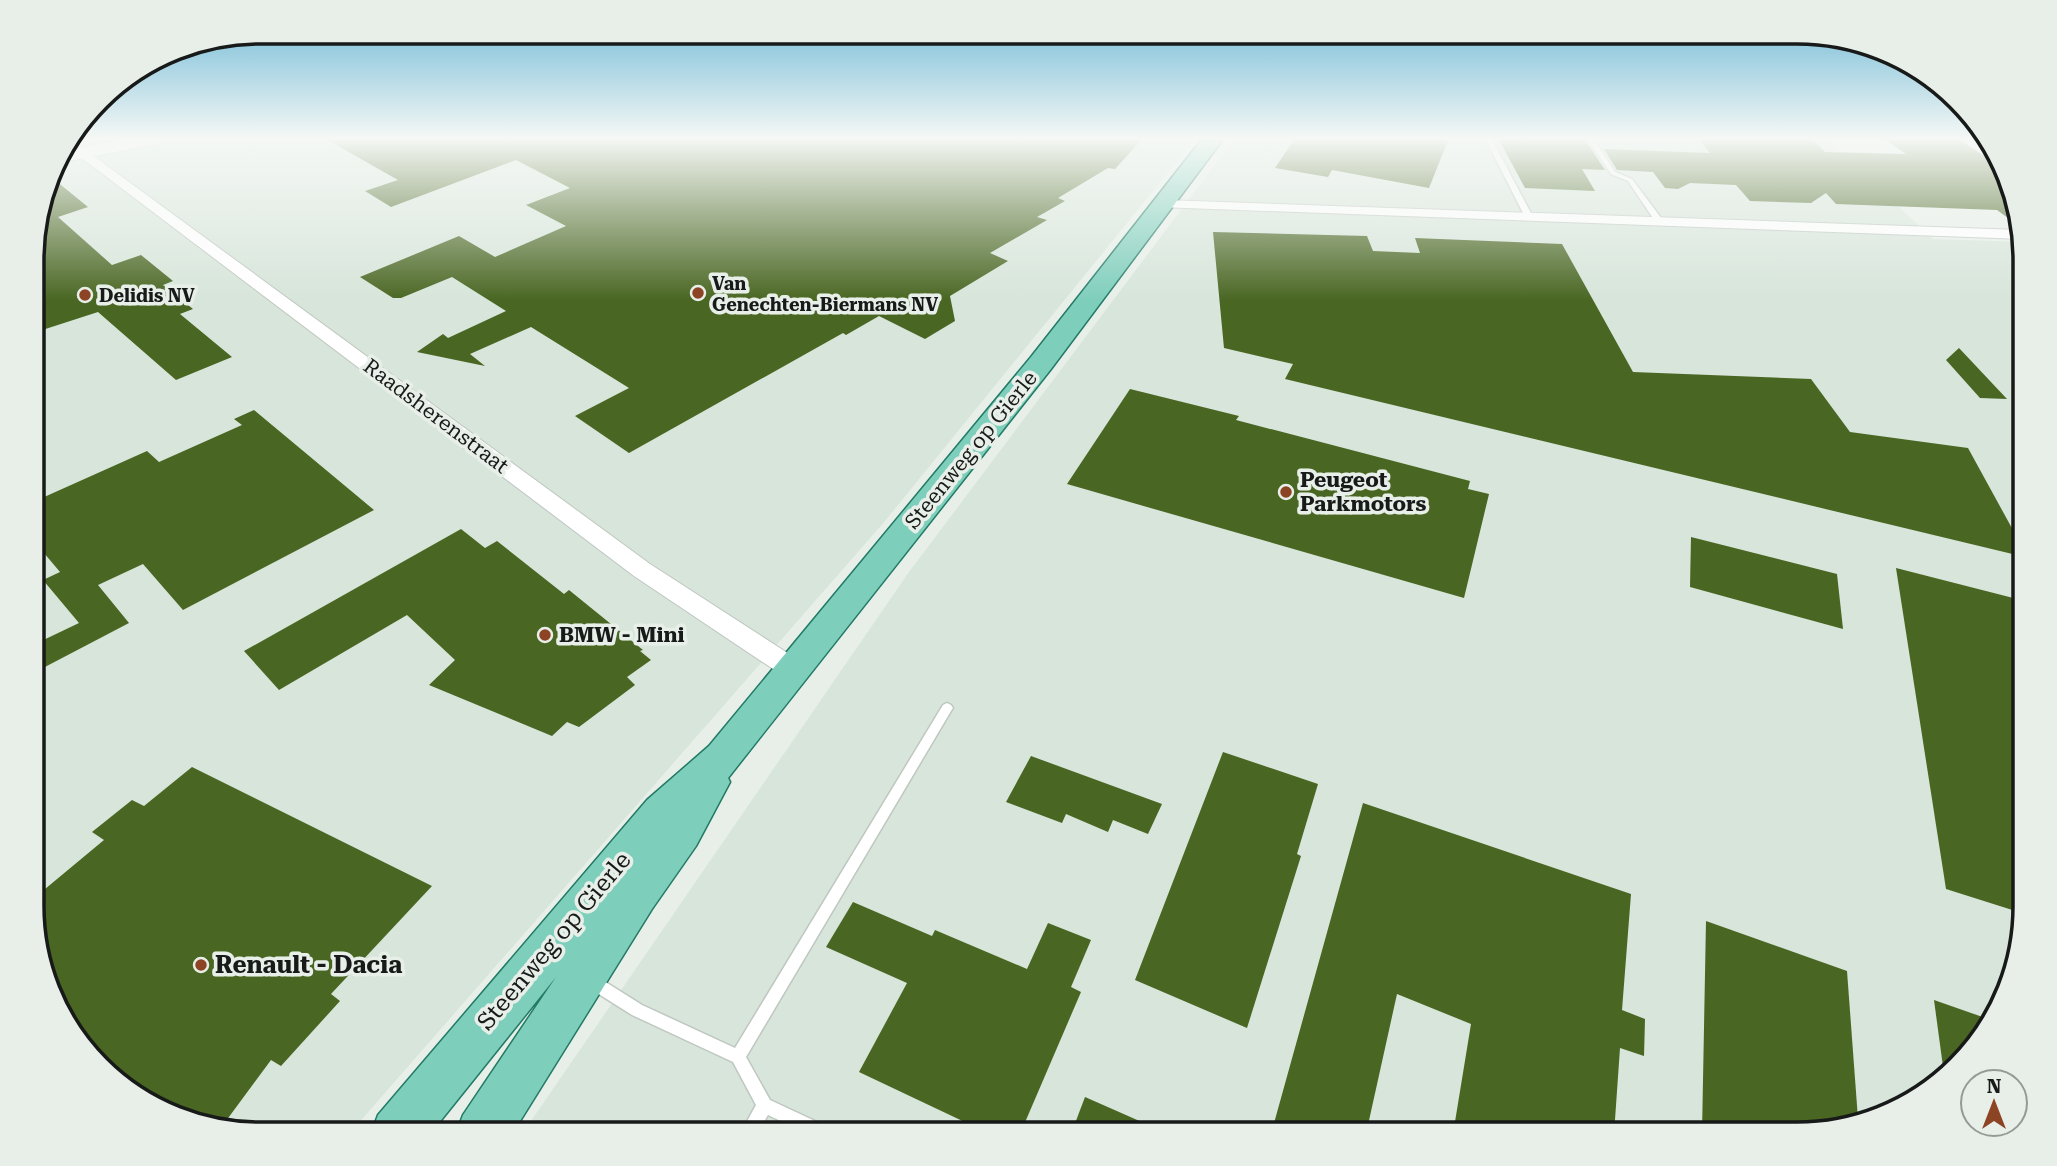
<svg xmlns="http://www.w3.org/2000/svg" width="2057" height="1166" font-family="'Roboto Serif',serif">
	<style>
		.built { fill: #d7e5da }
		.building { fill: #496622 }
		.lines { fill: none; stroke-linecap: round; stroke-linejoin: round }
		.lane-casing { stroke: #bfc7c1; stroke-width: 3 }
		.street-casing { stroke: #bfc7c1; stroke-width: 2 }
		.secondary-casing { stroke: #bfc7c1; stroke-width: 2 }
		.primary-casing { stroke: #227a65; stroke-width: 3 }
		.lane { fill: #fff; fill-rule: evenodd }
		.street { fill: #fff; fill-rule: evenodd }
		.secondary { fill: #fff; fill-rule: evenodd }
		.primary { fill: #7ecebc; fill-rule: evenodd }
		.poi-dot { fill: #8c4424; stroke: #e8efe9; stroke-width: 2.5 }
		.labels { text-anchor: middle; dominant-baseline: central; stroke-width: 7; stroke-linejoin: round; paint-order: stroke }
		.far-poi-label { font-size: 18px; font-weight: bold; fill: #171a18; stroke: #e8efe9; text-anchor: start }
		.street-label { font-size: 21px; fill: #171a18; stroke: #e8efe9 }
		.poi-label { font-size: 21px; font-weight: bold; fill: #171a18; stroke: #e8efe9; text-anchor: start }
		.near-street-label { font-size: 24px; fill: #171a18; stroke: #e8efe9 }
		.near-poi-label { font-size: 24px; font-weight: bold; fill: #171a18; stroke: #e8efe9; text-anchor: start }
		.rim { fill: none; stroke: #171a18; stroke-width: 3.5 }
	</style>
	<rect width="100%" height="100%" fill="#e8efe9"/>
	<g class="built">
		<path d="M 71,138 L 1196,138 L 885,521 L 349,1134 L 259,1134 L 146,1104 L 70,1034 L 33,936 L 33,230 L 55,158 Z"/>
		<path d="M 1235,138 L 1826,138 L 1933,239 L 2024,242 L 2025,921 L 1995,1020 L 1924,1096 L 1812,1134 L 522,1134 L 909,572 Z"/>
	</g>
	<g class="building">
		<path d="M 324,138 L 1143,138 L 1115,169 L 1108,168 L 1058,198 L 1065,201 L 1037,217 L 1047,220 L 990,253 L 1008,261 L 950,296 L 955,321 L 925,339 L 879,316 L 846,335 L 843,333 L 629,453 L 575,416 L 629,388 L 531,327 L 470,354 L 485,366 L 417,352 L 443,334 L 448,338 L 506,311 L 452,277 L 401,298 L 393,298 L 360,277 L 459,236 L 495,257 L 566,226 L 526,205 L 570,188 L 516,160 L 391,207 L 365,191 L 398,180 Z"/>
		<path d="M 1295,138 L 1449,138 L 1429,188 L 1332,170 L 1328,177 L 1275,168 Z"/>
		<path d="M 1498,138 L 1584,138 L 1605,170 L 1582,169 L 1595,191 L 1525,188 Z"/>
		<path d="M 1698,138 L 1811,138 L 1825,152 L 1906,154 L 1883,138 L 1957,138 L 1998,165 L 2019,226 L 1997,210 L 1836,204 L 1826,193 L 1811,203 L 1750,201 L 1736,185 L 1690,183 L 1678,189 L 1665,188 L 1653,172 L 1617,170 L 1604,149 L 1710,153 Z"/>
		<path d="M 50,176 L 88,207 L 58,217 L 112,265 L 141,255 L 173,281 L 163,285 L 193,309 L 180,314 L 232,357 L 176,380 L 98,312 L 33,333 L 33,230 Z"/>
		<path d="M 1213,232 L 1367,236 L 1373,251 L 1420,253 L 1415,238 L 1562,244 L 1633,372 L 1811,379 L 1850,432 L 1968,448 L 2025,552 L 2025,557 L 1285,379 L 1293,364 L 1224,348 Z"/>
		<path d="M 1959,348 L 2007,399 L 1980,398 L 1946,360 Z"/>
		<path d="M 1130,389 L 1239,416 L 1236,420 L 1470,481 L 1468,489 L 1489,494 L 1464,598 L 1067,484 Z"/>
		<path d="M 254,410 L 374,510 L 183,610 L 143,564 L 98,585 L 129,623 L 43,668 L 33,654 L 33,645 L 79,623 L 43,580 L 60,572 L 33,540 L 33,502 L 147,451 L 159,462 L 242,425 L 234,419 Z"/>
		<path d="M 461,529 L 485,548 L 497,541 L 564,594 L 569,590 L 643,650 L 640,651 L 651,660 L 627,677 L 635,685 L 579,727 L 567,722 L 552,736 L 429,685 L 455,660 L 407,615 L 279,690 L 244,651 Z"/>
		<path d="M 1691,537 L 1837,574 L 1843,629 L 1690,587 Z"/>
		<path d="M 1896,568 L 2025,601 L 2025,914 L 1946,889 Z"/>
		<path d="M 1223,752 L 1318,784 L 1297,854 L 1301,856 L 1247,1028 L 1135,980 Z"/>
		<path d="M 1031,756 L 1162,804 L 1148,834 L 1113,820 L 1108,832 L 1066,814 L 1062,823 L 1006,802 Z"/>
		<path d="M 192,767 L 432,886 L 331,994 L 340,1001 L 281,1066 L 271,1060 L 223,1125 L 146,1104 L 70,1034 L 33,936 L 33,899 L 104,840 L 92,832 L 132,800 L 144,806 Z"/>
		<path d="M 1363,803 L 1631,894 L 1622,1010 L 1645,1019 L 1644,1056 L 1620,1048 L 1614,1134 L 1453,1134 L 1471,1024 L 1397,994 L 1366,1134 L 1271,1134 Z"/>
		<path d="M 853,902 L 932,936 L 935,930 L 1027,969 L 1048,923 L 1091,940 L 1071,987 L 1081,992 L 1020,1134 L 990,1134 L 859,1072 L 907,983 L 826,947 Z"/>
		<path d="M 1706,921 L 1847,971 L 1858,1119 L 1812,1134 L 1702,1134 Z"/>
		<path d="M 1934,1000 L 1994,1021 L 1944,1074 Z"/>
		<path d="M 1085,1097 L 1169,1134 L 1071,1134 Z"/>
	</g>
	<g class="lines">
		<defs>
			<g id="lane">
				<path d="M 1485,138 L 1491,138 L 1533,217 L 1531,218 L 1525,217 Z"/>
				<path d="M 1587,138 L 1593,138 L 1615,172 L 1632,179 L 1664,222 L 1663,224 L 1657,224 L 1628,181 L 1611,174 Z"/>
				<path d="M 947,703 L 951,705 L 953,708 L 951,711 L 746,1057 L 770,1100 L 830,1128 L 832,1134 L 808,1134 L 768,1115 L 757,1134 L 740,1134 L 756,1105 L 733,1062 L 632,1015 L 586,986 L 584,981 L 586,976 L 591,974 L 596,976 L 642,1005 L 735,1048 L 943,705 Z"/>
			</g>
			<g id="street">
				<path d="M 1972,138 L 1988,138 L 1993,150 Z"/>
				<path d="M 84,149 L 650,564 L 803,663 L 806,670 L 803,677 L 794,679 L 785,677 L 634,576 L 79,156 L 79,150 Z"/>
				<path d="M 1164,200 L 2020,230 L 2023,239 L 1159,207 L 1157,204 Z"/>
			</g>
			<path id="secondary" d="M 130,138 L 165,138 L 156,144 L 53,164 L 60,152 Z"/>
			<path id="primary" d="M 1203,138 L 1224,138 L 1051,369 L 728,778 L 730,782 L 696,846 L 652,909 L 512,1134 L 456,1134 L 463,1115 L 556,977 L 430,1134 L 371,1134 L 378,1115 L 647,800 L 709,746 L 1031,357 Z"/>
		</defs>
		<use href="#lane" class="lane-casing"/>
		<use href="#street" class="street-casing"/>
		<use href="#secondary" class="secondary-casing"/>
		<use href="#primary" class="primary-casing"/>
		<use href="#lane" class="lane"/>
		<use href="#street" class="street"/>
		<use href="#secondary" class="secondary"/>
		<use href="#primary" class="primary"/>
	</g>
	<linearGradient id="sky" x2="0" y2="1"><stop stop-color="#67b5d4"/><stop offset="0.46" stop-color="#f5f8f5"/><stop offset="1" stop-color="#f5f8f5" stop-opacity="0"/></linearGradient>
	<rect width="2057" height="301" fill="url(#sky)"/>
	<g class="poi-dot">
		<circle cx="698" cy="293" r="7"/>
		<circle cx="85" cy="295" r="7"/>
		<circle cx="1286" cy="492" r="7"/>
		<circle cx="545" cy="635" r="7"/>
		<circle cx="201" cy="965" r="7"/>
	</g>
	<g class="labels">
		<g class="far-poi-label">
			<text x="712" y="283">Van<tspan x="712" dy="21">Genechten-Biermans NV</tspan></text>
			<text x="99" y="295">Delidis NV</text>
		</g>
		<g class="street-label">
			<text transform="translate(436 416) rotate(37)">Raadsherenstraat</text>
			<text transform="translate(971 450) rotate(-51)">Steenweg op Gierle</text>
		</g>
		<g class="poi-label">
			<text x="1300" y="480">Peugeot<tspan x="1300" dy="24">Parkmotors</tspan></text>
			<text x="559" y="635">BMW - Mini</text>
		</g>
		<g class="near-street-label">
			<text transform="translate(554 941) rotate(-50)">Steenweg op Gierle</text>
		</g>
		<g class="near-poi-label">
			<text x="215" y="965">Renault - Dacia</text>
		</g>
	</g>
	<path d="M0 0H2057V1166H0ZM260 44H1797A216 216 0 0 1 2013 260V906A216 216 0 0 1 1797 1122H260A216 216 0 0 1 44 906V260A216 216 0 0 1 260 44Z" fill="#e8efe9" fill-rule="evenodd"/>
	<path class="rim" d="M260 44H1797A216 216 0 0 1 2013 260V906A216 216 0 0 1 1797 1122H260A216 216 0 0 1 44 906V260A216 216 0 0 1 260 44Z"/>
	<g transform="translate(1994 1103)"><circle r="33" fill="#e8efe9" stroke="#949a95" stroke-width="2"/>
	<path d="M0-5L12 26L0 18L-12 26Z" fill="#8c4424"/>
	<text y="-10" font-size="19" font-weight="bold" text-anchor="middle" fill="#171a18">N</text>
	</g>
</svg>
